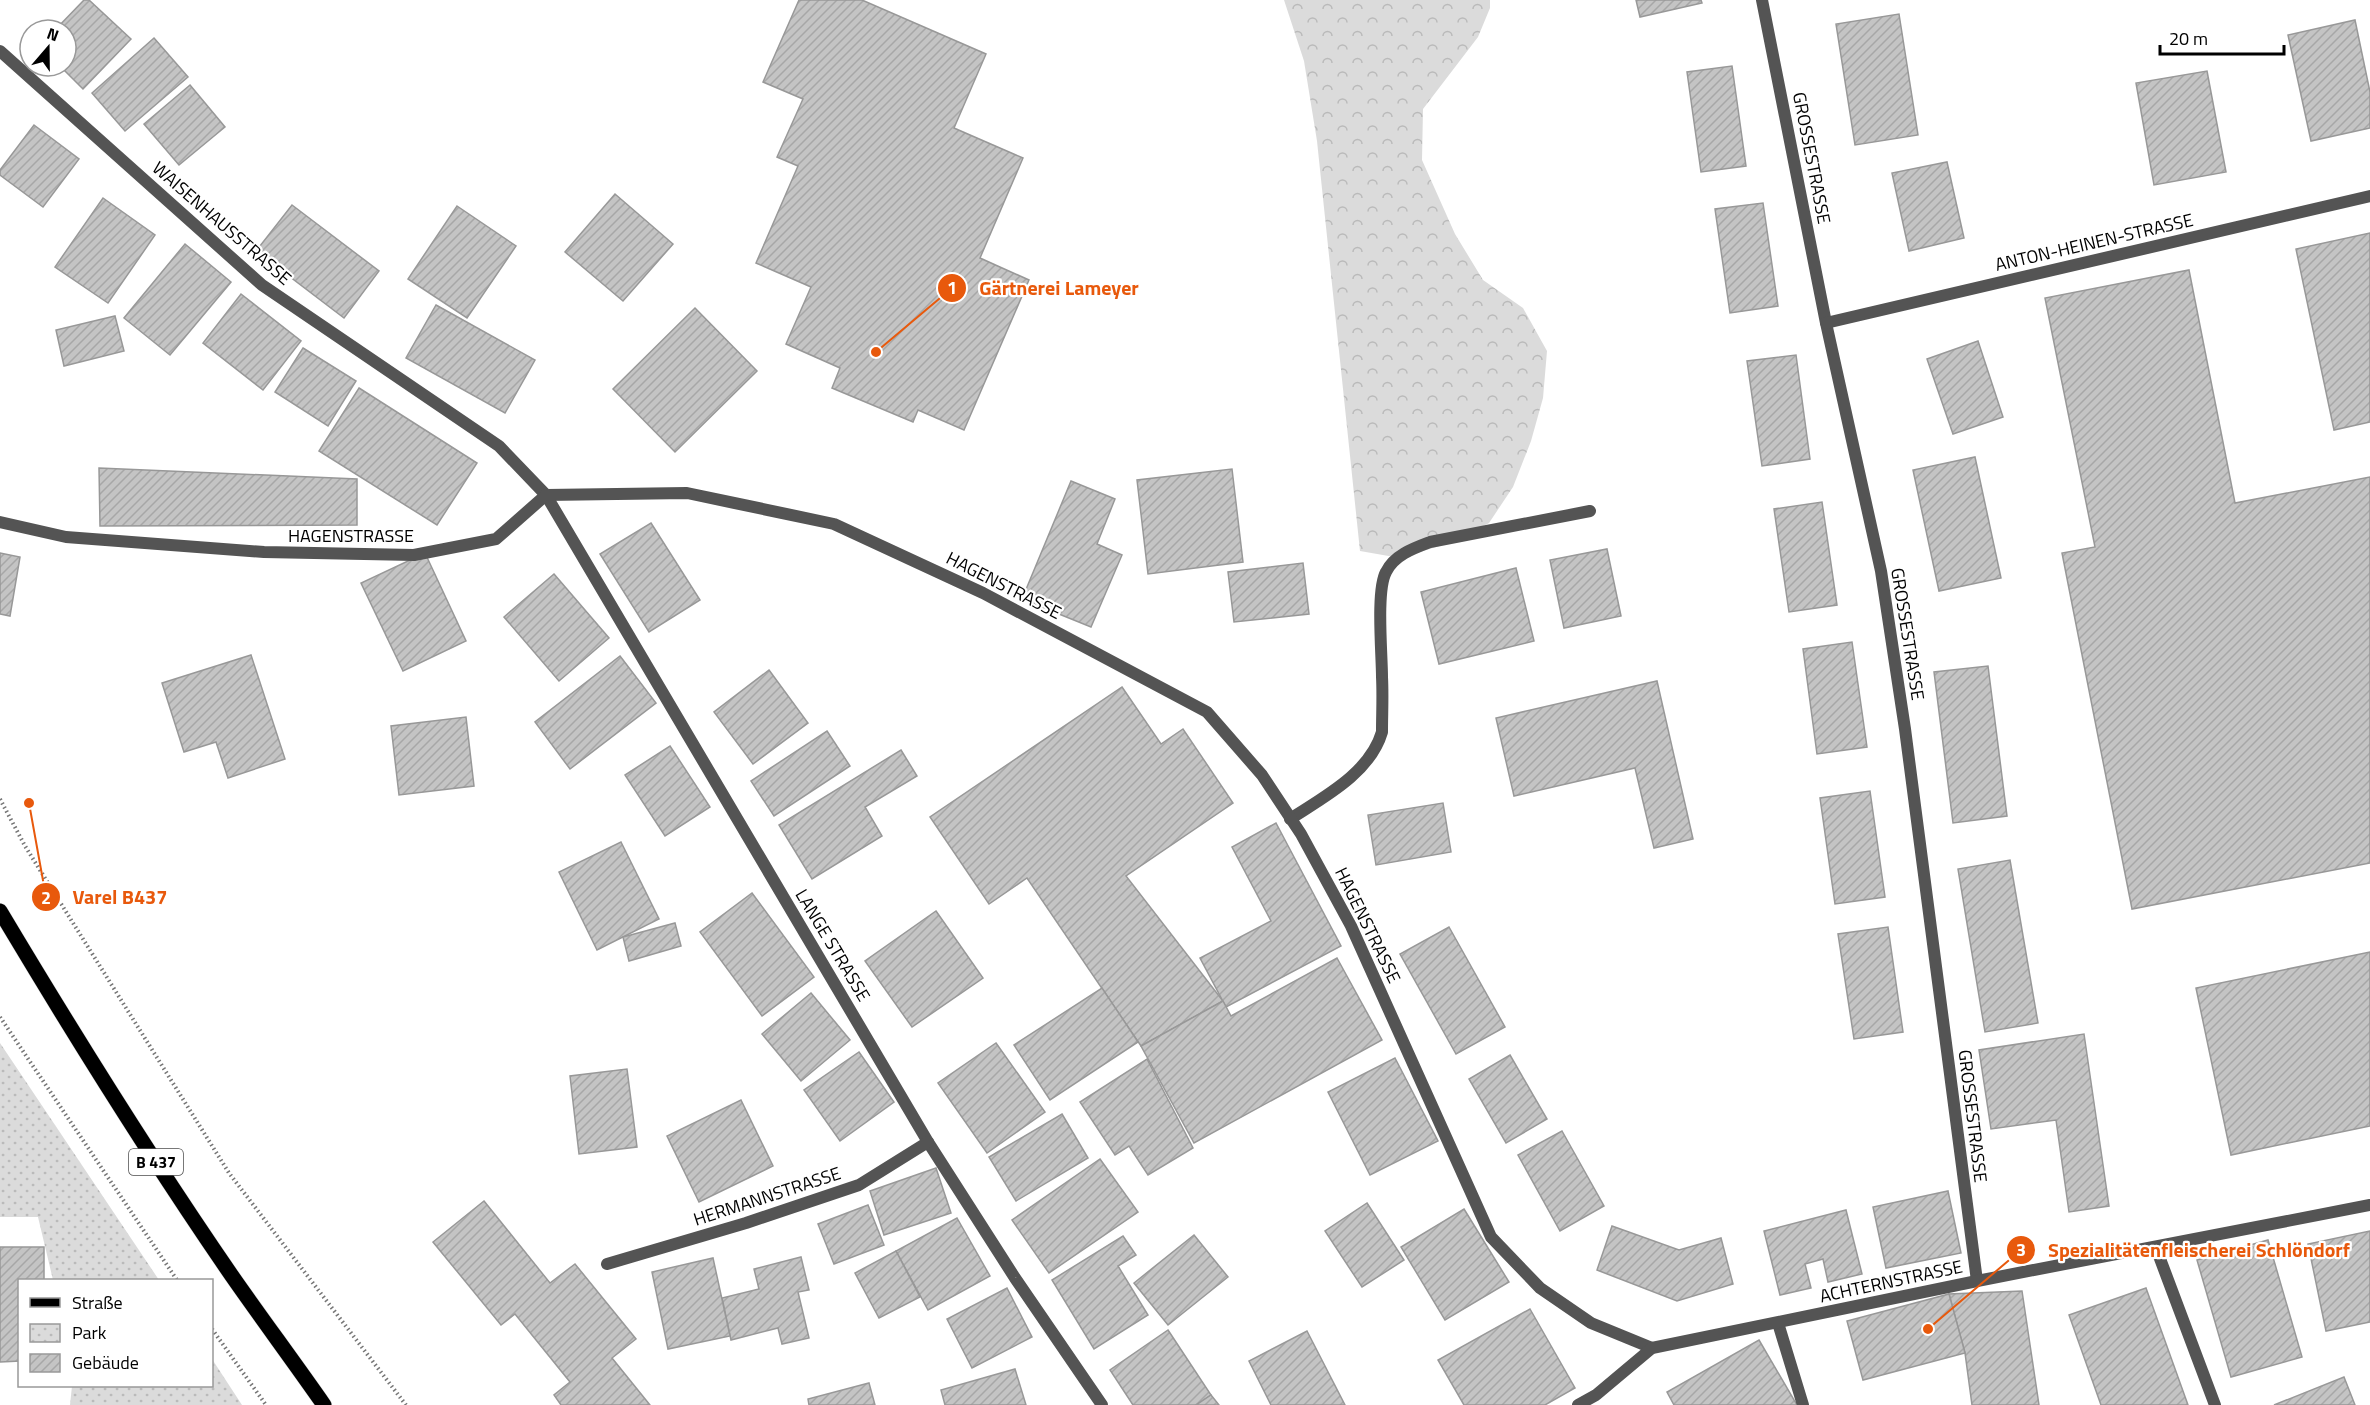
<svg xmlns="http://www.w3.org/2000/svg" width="2370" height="1405" font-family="'Titillium Web',sans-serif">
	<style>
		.forest { fill: url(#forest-crowns) }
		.park { fill: url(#park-dots) }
		.building { fill: url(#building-hatch); stroke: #989898; stroke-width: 1.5 }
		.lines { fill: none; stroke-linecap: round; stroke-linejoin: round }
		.primary-casing { stroke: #dbdbdb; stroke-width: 16 }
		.path { stroke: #767676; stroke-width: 4; stroke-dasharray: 1.5 3; stroke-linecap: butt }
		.lane { stroke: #545454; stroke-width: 12 }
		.street { stroke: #545454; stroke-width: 12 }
		.primary { stroke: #000; stroke-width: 15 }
		.labels { text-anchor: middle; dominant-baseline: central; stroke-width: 4.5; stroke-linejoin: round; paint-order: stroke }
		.shield { fill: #fff; stroke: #4c4c4c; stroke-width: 1.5 }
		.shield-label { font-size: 16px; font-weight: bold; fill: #000 }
		.street-label { font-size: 18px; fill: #000; stroke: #fff }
		.leader { fill: none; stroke: #e8590c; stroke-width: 2 }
		.callout-dot { fill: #e8590c; stroke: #fff; stroke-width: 2 }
		.mark-label { font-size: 18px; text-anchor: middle; font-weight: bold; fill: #fff }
		.callout-label { font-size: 20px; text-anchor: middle; font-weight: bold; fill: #e8590c; stroke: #fff; stroke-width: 4.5; stroke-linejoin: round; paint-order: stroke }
	</style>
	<defs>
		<pattern id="forest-crowns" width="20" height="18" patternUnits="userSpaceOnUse" patternTransform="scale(1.5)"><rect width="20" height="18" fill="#dbdbdb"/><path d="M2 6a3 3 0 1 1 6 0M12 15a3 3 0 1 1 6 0" fill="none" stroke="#bababa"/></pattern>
		<pattern id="park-dots" width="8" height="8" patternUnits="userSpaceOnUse" patternTransform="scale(1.5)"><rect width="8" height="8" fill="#dbdbdb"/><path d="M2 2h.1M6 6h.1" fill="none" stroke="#bababa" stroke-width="1.8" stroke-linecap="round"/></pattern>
		<pattern id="building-hatch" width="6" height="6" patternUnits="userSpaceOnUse" patternTransform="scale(1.5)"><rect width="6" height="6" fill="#c4c4c4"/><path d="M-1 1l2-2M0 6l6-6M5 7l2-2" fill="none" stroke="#a7a7a7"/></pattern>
	</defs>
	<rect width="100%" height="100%" fill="#fff"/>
	<path class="forest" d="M 1284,0 L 1490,0 L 1490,8 L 1478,37 L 1423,109 L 1422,160 L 1455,234 L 1483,280 L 1523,308 L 1547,351 L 1543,398 L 1531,441 L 1513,487 L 1489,523 L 1456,541 L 1400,558 L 1360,551 L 1317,141 L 1304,61 Z"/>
	<g class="park">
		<path d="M 0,1043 L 159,1280 L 53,1280 L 38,1217 L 0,1217 Z"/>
		<path d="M 212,1359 L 242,1405 L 70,1405 L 72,1386 L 212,1386 Z"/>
	</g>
	<g class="building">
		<path d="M 84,0 L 89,0 L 131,39 L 83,89 L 60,66 L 66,66 L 66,30 L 55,30 Z"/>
		<path d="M 799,0 L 862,0 L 986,54 L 954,128 L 1023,158 L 980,258 L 1029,280 L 964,430 L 918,410 L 913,422 L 832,388 L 840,368 L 786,344 L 811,287 L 756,263 L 798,166 L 777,157 L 803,99 L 763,82 Z"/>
		<path d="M 1636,0 L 1701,0 L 1702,3 L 1640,17 Z"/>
		<path d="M 1899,14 L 1918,135 L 1855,145 L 1836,24 Z"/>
		<path d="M 2355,20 L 2370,92 L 2370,128 L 2311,141 L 2288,35 Z"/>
		<path d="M 154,38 L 188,77 L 125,131 L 92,93 Z"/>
		<path d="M 1732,66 L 1746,166 L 1701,172 L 1687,72 Z"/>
		<path d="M 2207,71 L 2226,172 L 2154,185 L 2136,83 Z"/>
		<path d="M 190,85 L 225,127 L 179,165 L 144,124 Z"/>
		<path d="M 34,125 L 79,159 L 43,207 L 0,175 L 0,170 Z"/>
		<path d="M 1947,162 L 1964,238 L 1909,251 L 1892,173 Z"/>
		<path d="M 615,194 L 673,244 L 623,301 L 565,252 Z"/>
		<path d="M 103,198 L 155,235 L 108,303 L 55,267 Z"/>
		<path d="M 1763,203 L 1778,306 L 1730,313 L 1715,209 Z"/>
		<path d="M 292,205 L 379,271 L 344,318 L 256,251 Z"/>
		<path d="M 457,206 L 516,246 L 467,318 L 408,279 Z"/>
		<path d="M 2370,233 L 2370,422 L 2334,430 L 2296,249 Z"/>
		<path d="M 185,244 L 231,282 L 170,355 L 124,318 Z"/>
		<path d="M 2189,270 L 2235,503 L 2370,477 L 2370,863 L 2132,909 L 2062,553 L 2095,547 L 2045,298 Z"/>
		<path d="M 241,294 L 301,341 L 263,390 L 203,343 Z"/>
		<path d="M 436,305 L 535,360 L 505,413 L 406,358 Z"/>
		<path d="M 695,308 L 757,371 L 675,452 L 613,389 Z"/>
		<path d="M 115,316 L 124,351 L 64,366 L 56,330 Z"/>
		<path d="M 1978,341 L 2003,417 L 1953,434 L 1927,359 Z"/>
		<path d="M 303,348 L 356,381 L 328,426 L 275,392 Z"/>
		<path d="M 1796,355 L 1810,459 L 1762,466 L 1747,361 Z"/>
		<path d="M 359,388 L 477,463 L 437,525 L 319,451 Z"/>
		<path d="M 1975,457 L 2001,578 L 1939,591 L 1913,470 Z"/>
		<path d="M 99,468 L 357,479 L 357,525 L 100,526 Z"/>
		<path d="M 1232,469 L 1243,562 L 1148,574 L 1137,480 Z"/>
		<path d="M 1071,481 L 1115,499 L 1097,544 L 1122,555 L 1091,627 L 1022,599 Z"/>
		<path d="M 1822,502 L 1837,605 L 1789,612 L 1774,509 Z"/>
		<path d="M 651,523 L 700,600 L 649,632 L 600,554 Z"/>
		<path d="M 1607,549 L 1621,616 L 1564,628 L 1550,560 Z"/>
		<path d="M 0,553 L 20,557 L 10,616 L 0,614 Z"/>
		<path d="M 425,553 L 466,641 L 403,671 L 361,583 Z"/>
		<path d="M 1303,563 L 1309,614 L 1234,622 L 1228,572 Z"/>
		<path d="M 1516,568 L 1534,641 L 1439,664 L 1421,592 Z"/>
		<path d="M 554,574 L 609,638 L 559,681 L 504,617 Z"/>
		<path d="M 1852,642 L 1867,747 L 1817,754 L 1803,649 Z"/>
		<path d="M 251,655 L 285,759 L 228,778 L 216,742 L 184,752 L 162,683 Z"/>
		<path d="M 620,656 L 656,703 L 570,769 L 535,722 Z"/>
		<path d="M 1988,666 L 2007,816 L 1953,823 L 1934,672 Z"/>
		<path d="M 769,670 L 808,723 L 753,764 L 714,712 Z"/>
		<path d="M 1657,681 L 1693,839 L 1654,848 L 1635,768 L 1514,796 L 1496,718 Z"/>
		<path d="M 1122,687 L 1161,744 L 1183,729 L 1233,803 L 1126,876 L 1223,1001 L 1141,1046 L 1027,878 L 989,904 L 930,817 Z"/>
		<path d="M 466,717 L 474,786 L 399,795 L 391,726 Z"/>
		<path d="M 827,731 L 850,766 L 774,816 L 751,781 Z"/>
		<path d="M 670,746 L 710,807 L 665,836 L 625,775 Z"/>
		<path d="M 901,750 L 917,776 L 865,807 L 882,836 L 812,879 L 779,825 Z"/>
		<path d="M 1870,791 L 1885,897 L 1835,904 L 1820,798 Z"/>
		<path d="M 1443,803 L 1451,852 L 1376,865 L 1368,815 Z"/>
		<path d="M 1276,823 L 1341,946 L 1226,1007 L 1200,958 L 1271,921 L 1232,847 Z"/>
		<path d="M 621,842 L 659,919 L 597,950 L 559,872 Z"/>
		<path d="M 2010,860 L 2038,1023 L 1985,1032 L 1958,869 Z"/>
		<path d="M 752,893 L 814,977 L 762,1016 L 700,932 Z"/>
		<path d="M 936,911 L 983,978 L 912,1027 L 865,961 Z"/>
		<path d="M 675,923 L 681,946 L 629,961 L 623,937 Z"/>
		<path d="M 1449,927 L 1505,1027 L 1456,1054 L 1400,954 Z"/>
		<path d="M 1888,927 L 1903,1032 L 1854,1039 L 1838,934 Z"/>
		<path d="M 2370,952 L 2370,1126 L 2231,1155 L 2196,988 Z"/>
		<path d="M 1337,958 L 1382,1040 L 1194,1143 L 1141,1046 L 1223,1001 L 1231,1016 Z"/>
		<path d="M 1102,988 L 1138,1042 L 1050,1100 L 1014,1045 Z"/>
		<path d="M 811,993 L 850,1040 L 801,1081 L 762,1034 Z"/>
		<path d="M 2084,1034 L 2109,1206 L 2069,1212 L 2056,1120 L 1991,1129 L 1979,1050 Z"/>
		<path d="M 996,1043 L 1045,1112 L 987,1153 L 938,1083 Z"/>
		<path d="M 859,1052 L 894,1102 L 840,1141 L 804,1090 Z"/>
		<path d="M 1510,1055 L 1547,1119 L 1506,1143 L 1469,1079 Z"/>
		<path d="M 1395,1058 L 1438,1141 L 1370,1175 L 1328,1092 Z"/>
		<path d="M 1147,1059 L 1193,1148 L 1148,1175 L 1129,1146 L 1115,1155 L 1080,1102 Z"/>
		<path d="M 627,1069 L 637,1147 L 579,1154 L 570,1076 Z"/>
		<path d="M 741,1100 L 773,1166 L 699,1202 L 667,1136 Z"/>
		<path d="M 1062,1114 L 1088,1158 L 1016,1201 L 989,1157 Z"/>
		<path d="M 1562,1131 L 1604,1206 L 1560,1231 L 1518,1155 Z"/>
		<path d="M 1100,1159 L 1138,1212 L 1049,1273 L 1012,1220 Z"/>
		<path d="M 936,1168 L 951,1213 L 884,1235 L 870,1191 Z"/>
		<path d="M 1948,1191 L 1961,1253 L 1886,1268 L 1873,1207 Z"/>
		<path d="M 484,1201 L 550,1283 L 575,1264 L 636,1339 L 612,1358 L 650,1405 L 561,1405 L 554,1395 L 570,1382 L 515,1314 L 501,1325 L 433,1242 Z"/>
		<path d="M 1367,1203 L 1404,1260 L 1362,1287 L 1325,1231 Z"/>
		<path d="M 868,1205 L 884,1245 L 834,1264 L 818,1224 Z"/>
		<path d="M 1464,1209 L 1509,1282 L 1445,1320 L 1401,1247 Z"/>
		<path d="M 1846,1210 L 1862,1274 L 1828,1282 L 1823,1259 L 1805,1264 L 1811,1288 L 1780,1295 L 1764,1231 Z"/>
		<path d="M 957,1218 L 990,1276 L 928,1310 L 896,1251 Z"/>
		<path d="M 1612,1226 L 1679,1250 L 1721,1238 L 1733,1284 L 1677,1301 L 1597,1270 Z"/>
		<path d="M 2370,1231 L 2370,1322 L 2326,1331 L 2308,1244 Z"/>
		<path d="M 1194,1235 L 1228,1277 L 1168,1325 L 1134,1283 Z"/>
		<path d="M 1123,1236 L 1136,1255 L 1118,1266 L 1148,1315 L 1094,1349 L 1052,1280 Z"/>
		<path d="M 2268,1240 L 2302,1357 L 2231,1377 L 2197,1260 Z"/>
		<path d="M 0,1247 L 44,1247 L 44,1280 L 20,1280 L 20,1361 L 0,1362 Z"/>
		<path d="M 896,1251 L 920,1297 L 879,1318 L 855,1273 Z"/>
		<path d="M 801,1257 L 809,1290 L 798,1292 L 809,1338 L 782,1344 L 778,1328 L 731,1340 L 722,1298 L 759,1289 L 754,1269 Z"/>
		<path d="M 713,1258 L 730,1336 L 668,1349 L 652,1272 Z"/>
		<path d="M 1007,1288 L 1032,1337 L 972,1368 L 947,1319 Z"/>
		<path d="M 2146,1288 L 2188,1405 L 2101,1405 L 2069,1315 Z"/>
		<path d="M 2022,1291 L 2039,1405 L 1972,1405 L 1965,1353 L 1949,1294 Z"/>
		<path d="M 1949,1294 L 1965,1353 L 1863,1380 L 1847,1321 Z"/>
		<path d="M 1530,1309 L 1575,1388 L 1545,1405 L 1464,1405 L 1438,1360 Z"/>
		<path d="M 1168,1330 L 1211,1395 L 1196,1405 L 1133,1405 L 1110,1370 Z"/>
		<path d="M 1307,1331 L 1345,1405 L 1271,1405 L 1249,1361 Z"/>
		<path d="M 1759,1340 L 1797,1405 L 1674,1405 L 1667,1392 Z"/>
		<path d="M 1015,1369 L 1026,1405 L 945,1405 L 941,1390 Z"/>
		<path d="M 2344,1377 L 2355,1405 L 2274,1405 Z"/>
		<path d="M 869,1383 L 875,1405 L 809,1405 L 808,1399 Z"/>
		<path d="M 1211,1395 L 1219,1405 L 1196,1405 Z"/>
	</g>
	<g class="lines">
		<defs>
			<path id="primary" d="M 0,911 C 74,1035 150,1157 232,1276 C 262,1319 294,1362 324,1405"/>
		</defs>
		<use href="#primary" class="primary-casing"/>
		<g class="path">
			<path d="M 0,799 L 25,846 L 229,1173 L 406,1405"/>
			<path d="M 0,1017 L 177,1280"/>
			<path d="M 212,1329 L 266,1405"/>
		</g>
		<g class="lane">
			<path d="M 1290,819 C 1324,797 1370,773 1382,732 C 1382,714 1383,695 1382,677 C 1382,654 1376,590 1386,572 C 1394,555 1414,548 1430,542 L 1590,511"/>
			<path d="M 1778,1323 L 1803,1405"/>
		</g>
		<g class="street">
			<path d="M 1762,0 L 1826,323 L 1881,571 L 1905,729 L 1977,1281"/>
			<path d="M 0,51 L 262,285 L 499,446 L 546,495 L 928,1142 L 1015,1278 L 1102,1405"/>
			<path d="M 1826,323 L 2370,196"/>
			<path d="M 0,522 L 66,537 L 264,552 L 414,555 L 496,539 L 546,495 L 687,493 L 834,524 L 983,593 L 1207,712 L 1262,775 L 1301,834 L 1351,926 L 1491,1237 L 1540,1288 L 1591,1323 L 1652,1348"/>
			<path d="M 2156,1248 L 2215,1405"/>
			<path d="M 607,1264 L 746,1223 L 859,1185 L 928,1142"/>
			<path d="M 1578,1405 L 1596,1395 L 1652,1348 L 1977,1281 L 2370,1205"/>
		</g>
		<use href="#primary" class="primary"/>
	</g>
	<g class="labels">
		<rect class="shield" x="129" y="1149" width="54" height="26" rx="4.5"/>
		<g class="shield-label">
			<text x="156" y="1162">B 437</text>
		</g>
		<g class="street-label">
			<text transform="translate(1812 158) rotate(79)">GROSSESTRASSE</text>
			<text transform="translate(222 223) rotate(41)">WAISENHAUSSTRASSE</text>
			<text transform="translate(2094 242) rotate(-13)">ANTON-HEINEN-STRASSE</text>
			<text x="351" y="535">HAGENSTRASSE</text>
			<text transform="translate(1004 585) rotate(27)">HAGENSTRASSE</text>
			<text transform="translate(1908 634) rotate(81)">GROSSESTRASSE</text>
			<text transform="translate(1368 925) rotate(64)">HAGENSTRASSE</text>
			<text transform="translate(833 945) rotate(59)">LANGE STRASSE</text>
			<text transform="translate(1973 1116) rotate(83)">GROSSESTRASSE</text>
			<text transform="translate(767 1196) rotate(-18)">HERMANNSTRASSE</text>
			<text transform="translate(1891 1281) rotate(-12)">ACHTERNSTRASSE</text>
		</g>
	</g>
	<path class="leader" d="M876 352L952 288M29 803L46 897M1928 1329L2021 1250"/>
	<g class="callout-dot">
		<circle cx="876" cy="352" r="6"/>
		<circle cx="29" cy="803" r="6"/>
		<circle cx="1928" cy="1329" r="6"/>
		<circle cx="952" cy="288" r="15"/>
		<circle cx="46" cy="897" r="15"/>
		<circle cx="2021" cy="1250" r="15"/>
	</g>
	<g class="mark-label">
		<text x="952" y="294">1</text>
		<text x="46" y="904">2</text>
		<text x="2021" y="1256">3</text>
	</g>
	<g class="callout-label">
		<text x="1059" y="295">Gärtnerei Lameyer</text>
		<text x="120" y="904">Varel B437</text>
		<text x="2199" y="1257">Spezialitätenfleischerei Schlöndorf</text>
	</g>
	<rect x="18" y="1279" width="195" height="108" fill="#ffffff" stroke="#999999" stroke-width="1.5"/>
	<rect x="30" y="1298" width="30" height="9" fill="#000000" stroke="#999999" stroke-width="1.5"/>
	<text x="72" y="1309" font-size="18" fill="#000000">Straße</text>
	<rect x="30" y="1324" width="30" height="18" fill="url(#park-dots)" stroke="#999999" stroke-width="1.5"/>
	<text x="72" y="1339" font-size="18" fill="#000000">Park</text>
	<rect x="30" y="1354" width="30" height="18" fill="url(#building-hatch)" stroke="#999999" stroke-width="1.5"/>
	<text x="72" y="1369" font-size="18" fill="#000000">Gebäude</text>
	<g transform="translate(48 48) rotate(20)"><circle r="28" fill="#ffffff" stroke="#999999" stroke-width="1.5"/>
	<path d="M0-4.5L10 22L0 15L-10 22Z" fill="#000000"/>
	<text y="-9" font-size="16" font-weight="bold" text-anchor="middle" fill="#000000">N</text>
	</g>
	<path d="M2160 45v9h124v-9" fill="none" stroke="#000000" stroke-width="3"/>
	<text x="2169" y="45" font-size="18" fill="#000000" stroke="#ffffff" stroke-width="4.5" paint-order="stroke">20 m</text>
</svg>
